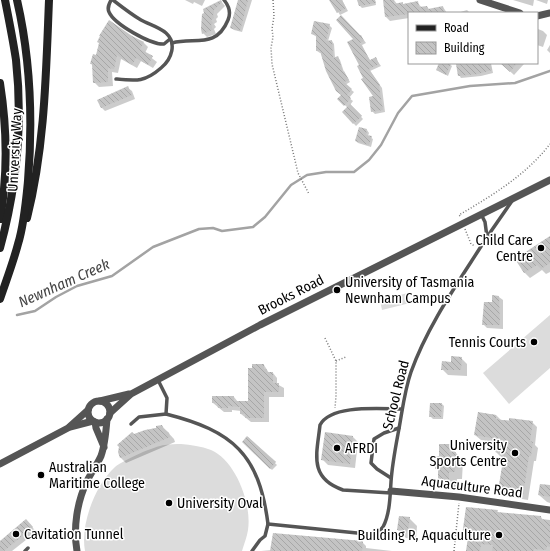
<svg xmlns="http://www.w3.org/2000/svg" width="550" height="551" font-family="'Fira Sans Condensed',sans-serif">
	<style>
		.pitch { fill: #dcdcdc }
		.shadow { fill: #0003 }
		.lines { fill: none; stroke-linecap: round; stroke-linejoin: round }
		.stream { stroke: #a3a3a3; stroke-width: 2.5 }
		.building { fill: url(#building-back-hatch) }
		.path { stroke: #777; stroke-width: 1.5; stroke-dasharray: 1 2; stroke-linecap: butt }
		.service { stroke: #555; stroke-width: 3.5 }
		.minor { stroke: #555; stroke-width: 7 }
		.secondary { stroke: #222; stroke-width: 8 }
		.poi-dot { fill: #000; stroke: #fff; stroke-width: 1.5 }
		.labels { text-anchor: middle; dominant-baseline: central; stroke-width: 3; stroke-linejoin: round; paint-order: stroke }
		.street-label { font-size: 14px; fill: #000; stroke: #fff }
		.poi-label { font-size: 14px; fill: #000; stroke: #fff; text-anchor: start }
		.water-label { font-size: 15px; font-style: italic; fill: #444; stroke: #fff }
	</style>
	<defs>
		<pattern id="building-back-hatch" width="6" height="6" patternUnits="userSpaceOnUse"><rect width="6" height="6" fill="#c4c4c4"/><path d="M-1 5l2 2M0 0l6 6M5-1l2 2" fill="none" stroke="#a7a7a7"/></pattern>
	</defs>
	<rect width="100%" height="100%" fill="#fff"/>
	<g class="pitch">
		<path d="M 408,293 L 410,303 L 382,310 L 380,300 Z"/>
		<path d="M 550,315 L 550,368 L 509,404 L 483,373 Z"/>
		<path d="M 181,444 C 191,445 201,446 211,450 C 236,461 252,504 248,530 C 247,537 244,544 242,551 L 85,551 C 80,525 95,485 115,467 C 124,460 154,446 165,445 C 170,444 176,444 181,444 Z"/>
	</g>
	<g class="shadow">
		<path d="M 185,0 L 205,0 L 202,6 L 194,2 L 193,4 Z"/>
		<path d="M 239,0 L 252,0 L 242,32 L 234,30 L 231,28 Z"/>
		<path d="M 342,0 L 348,11 L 340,15 L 332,2 Z"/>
		<path d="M 358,0 L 375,0 L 376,5 L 362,8 L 360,6 Z"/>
		<path d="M 394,0 L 397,4 L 404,5 L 418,3 L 422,8 L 427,7 L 430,10 L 443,7 L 447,13 L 409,13 L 409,18 L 390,21 L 386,17 L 384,1 Z"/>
		<path d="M 513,0 L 534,0 L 533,6 Z"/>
		<path d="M 536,0 L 548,0 L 547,4 Z"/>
		<path d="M 221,1 L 225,6 L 217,14 L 218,17 L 216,19 L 217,22 L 214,24 L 216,27 L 214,29 L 216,34 L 207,37 L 203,33 L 203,15 Z"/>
		<path d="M 467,10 L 470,13 L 457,13 Z"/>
		<path d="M 329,25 L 332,28 L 328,41 L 332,41 L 334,44 L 335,58 L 338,57 L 340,60 L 344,72 L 350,82 L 345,85 L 354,92 L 349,98 L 353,101 L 350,105 L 363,119 L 356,126 L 343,112 L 348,108 L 338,99 L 342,95 L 322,53 L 320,53 L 317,51 L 317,37 L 312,34 Z"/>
		<path d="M 538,29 L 543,31 L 547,35 L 543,47 L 537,45 Z"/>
		<path d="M 361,36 L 366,43 L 362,45 L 370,61 L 376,59 L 381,66 L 370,71 L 382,88 L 385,112 L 375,114 L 372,111 L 375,97 L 364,78 L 361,65 L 360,37 Z"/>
		<path d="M 131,37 L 144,43 L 148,47 L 145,53 L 157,62 L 153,68 L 141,61 L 137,68 L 121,59 L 118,73 L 112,72 L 113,86 L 99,87 L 94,82 L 94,66 L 91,64 L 96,56 Z"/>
		<path d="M 550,45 L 550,53 L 547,50 Z"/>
		<path d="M 440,63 L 448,63 L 452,66 L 448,76 L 437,70 Z"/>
		<path d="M 469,63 L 491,63 L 493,73 L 481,76 L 461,78 L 459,75 Z"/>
		<path d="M 501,63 L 523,63 L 524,64 L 514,75 Z"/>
		<path d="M 128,88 L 132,91 L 135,99 L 105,111 L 101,107 Z"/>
		<path d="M 367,130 L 369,133 L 368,136 L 373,139 L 371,147 L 358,143 L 356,141 Z"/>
		<path d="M 550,238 L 550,272 L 546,274 L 542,270 L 530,278 L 524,272 Z"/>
		<path d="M 499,297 L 503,300 L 503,329 L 487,328 L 483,324 L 493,303 Z"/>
		<path d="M 461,358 L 467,364 L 467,376 L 448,375 L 442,369 Z"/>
		<path d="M 264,365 L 269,373 L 273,373 L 277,378 L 277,384 L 284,388 L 284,397 L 269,397 L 269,422 L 251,422 L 241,414 L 241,411 L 232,410 L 232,412 L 224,412 L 213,403 L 234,397 L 238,402 L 249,402 L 253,369 Z"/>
		<path d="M 442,404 L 444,406 L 443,419 L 433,419 L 430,416 Z"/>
		<path d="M 479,413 L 496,415 L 501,420 L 532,422 L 537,427 L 535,445 L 538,448 L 536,461 L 534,461 L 528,500 L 504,496 L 499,491 L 504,458 L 501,457 L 496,452 L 497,443 L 481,440 L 475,435 Z"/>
		<path d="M 162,426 L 174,439 L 175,442 L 126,463 L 121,458 L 119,452 L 134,435 Z"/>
		<path d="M 248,437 L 277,465 L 272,470 L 243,442 Z"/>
		<path d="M 353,437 L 358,442 L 355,468 L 328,465 L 323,460 Z"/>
		<path d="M 449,445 L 463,461 L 462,479 L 457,479 L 456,488 L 447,488 L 439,480 L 439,471 L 436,468 L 440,457 Z"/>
		<path d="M 550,486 L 550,503 L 547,502 L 539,495 Z"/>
		<path d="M 497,511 L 500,514 L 541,517 L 544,521 L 550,521 L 550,551 L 467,551 L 468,541 L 463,536 Z"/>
		<path d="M 409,518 L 417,526 L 416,539 L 406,538 L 398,530 Z"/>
		<path d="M 30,524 L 36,532 L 12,551 L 0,551 L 0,542 Z"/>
		<path d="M 362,542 L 366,546 L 366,548 L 392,551 L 261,551 Z"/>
	</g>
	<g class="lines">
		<path class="stream" d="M 17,315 L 35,311 L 56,297 L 77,286 L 112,276 L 153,247 L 199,229 L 213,228 L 222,231 L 253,227 L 265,217 L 291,185 L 307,175 L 326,172 L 354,172 L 369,160 L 381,145 L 398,113 L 412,96 L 470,86 L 515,83 L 550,71"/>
	</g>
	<g class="building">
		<path d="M 221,0 L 222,2 L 214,10 L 214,13 L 213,15 L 214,18 L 211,20 L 213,23 L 211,25 L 213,30 L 202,34 L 201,29 L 202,14 L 204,13 L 203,9 Z"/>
		<path d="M 238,0 L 248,0 L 240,31 L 230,28 Z"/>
		<path d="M 329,0 L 342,0 L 346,8 L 337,13 Z"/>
		<path d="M 357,0 L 375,0 L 376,3 L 359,6 Z"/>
		<path d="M 383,0 L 394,0 L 394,4 L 403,2 L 403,4 L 418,1 L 419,7 L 427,6 L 428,9 L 443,6 L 444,13 L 409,13 L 409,14 L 385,17 Z"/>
		<path d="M 341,15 L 360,35 L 361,35 L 364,41 L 360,43 L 370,60 L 376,57 L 379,64 L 369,69 L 380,85 L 379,86 L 383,110 L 371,112 L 369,97 L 373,96 L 361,79 L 363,78 L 357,66 L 359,65 L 347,42 L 353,39 L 336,20 Z"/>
		<path d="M 109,20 L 132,36 L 144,42 L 140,49 L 153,56 L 148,65 L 136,58 L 132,65 L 117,55 L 114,69 L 108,68 L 108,82 L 93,83 L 92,64 L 90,64 L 93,54 L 96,55 L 99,43 L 97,42 L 100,36 L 99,36 Z"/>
		<path d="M 314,21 L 330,24 L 326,41 L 332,40 L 333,58 L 338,56 L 343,72 L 344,71 L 349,80 L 344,82 L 352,89 L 347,95 L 351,98 L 344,106 L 337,99 L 341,95 L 336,91 L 326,71 L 320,51 L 316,51 L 316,35 L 311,34 Z"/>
		<path d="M 439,63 L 451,63 L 446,75 L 436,70 Z"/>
		<path d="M 461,63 L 490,63 L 492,70 L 478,74 L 458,76 L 456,64 Z"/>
		<path d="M 500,63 L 517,63 L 510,72 Z"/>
		<path d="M 128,86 L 132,95 L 101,108 L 97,100 Z"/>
		<path d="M 350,104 L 362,116 L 353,124 L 342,112 Z"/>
		<path d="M 359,127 L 367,129 L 366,135 L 372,136 L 369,145 L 355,141 Z"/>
		<path d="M 550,236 L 550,263 L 541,269 L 537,265 L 524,273 L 515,259 Z"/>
		<path d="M 492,295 L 499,296 L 500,325 L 482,325 L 484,302 L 492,302 Z"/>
		<path d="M 451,356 L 462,357 L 461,370 L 441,370 L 442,361 L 451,362 Z"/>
		<path d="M 252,364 L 264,364 L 264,369 L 267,369 L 267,372 L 273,372 L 273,383 L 279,383 L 279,392 L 264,392 L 264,418 L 245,418 L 245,414 L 240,414 L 240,407 L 228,406 L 228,408 L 218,408 L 217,403 L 212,403 L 212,396 L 234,396 L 234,401 L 248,401 L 248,368 L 252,368 Z"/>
		<path d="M 430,403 L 442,403 L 441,417 L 429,417 Z"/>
		<path d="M 478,412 L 496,415 L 496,419 L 509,421 L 509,418 L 533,421 L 530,441 L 533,442 L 531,456 L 529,456 L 523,495 L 498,491 L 504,454 L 495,452 L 497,439 L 474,435 Z"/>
		<path d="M 162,425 L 163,428 L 169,433 L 170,437 L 120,458 L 118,452 L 119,447 L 117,445 L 132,432 L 134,434 L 145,430 L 156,428 L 156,426 Z"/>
		<path d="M 325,432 L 353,436 L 350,464 L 321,460 Z"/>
		<path d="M 247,436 L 276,462 L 270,469 L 242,442 Z"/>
		<path d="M 439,444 L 450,444 L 449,452 L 456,452 L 455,472 L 449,472 L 449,481 L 438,481 L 438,469 L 435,469 L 436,456 L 439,456 Z"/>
		<path d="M 540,484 L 550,485 L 550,497 L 538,495 Z"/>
		<path d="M 466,507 L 498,510 L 497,512 L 541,516 L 541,519 L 550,520 L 550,547 L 547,546 L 546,550 L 534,549 L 534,551 L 492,551 L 493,545 L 481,544 L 480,551 L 466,551 L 468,537 L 462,536 Z"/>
		<path d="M 399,516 L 410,517 L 408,531 L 397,530 Z"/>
		<path d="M 26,519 L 33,527 L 4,551 L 0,551 L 0,541 Z"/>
		<path d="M 273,533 L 363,541 L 362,551 L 270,551 Z"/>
	</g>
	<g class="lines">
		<g class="path">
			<path d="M 273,0 L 274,16 L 272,29 L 273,37 L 271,48 L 272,64 L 298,173 L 309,194"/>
			<path d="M 460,216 L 459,215 C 493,195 526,175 550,144"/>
			<path d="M 465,229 L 471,244 L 475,246"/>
			<path d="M 325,338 L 336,361 L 336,396 L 335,408"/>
			<path d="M 336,361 L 346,357"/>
			<path d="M 454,551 L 459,503"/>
		</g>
		<g class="service">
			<path d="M 111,0 C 109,4 107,8 109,12 C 114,24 151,45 164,44 L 170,39"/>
			<path d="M 113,0 C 122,7 131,14 141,20 C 148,24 159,27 166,33 C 177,43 172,59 161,68 C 145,82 137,81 116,79"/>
			<path d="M 172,43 C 195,37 216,49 228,20 C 231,13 229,6 224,0"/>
			<path d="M 487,237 L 512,201"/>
			<path d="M 166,414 C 233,431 259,454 268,524 L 367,534 C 374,534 379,533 383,527 C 390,514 390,496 391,482 C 392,466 395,450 398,434 C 402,414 404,392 411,372 C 428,324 460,280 487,237 L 485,222 L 481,214"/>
			<path d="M 131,424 L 139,417 L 166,414 L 167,398 L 158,380"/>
			<path d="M 391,478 L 377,469 L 371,463 L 374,439 L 384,433 L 399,428"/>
			<path d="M 391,493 L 343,490 C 308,478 317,453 320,425 C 331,404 381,409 402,409"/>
			<path d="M 25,551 L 28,548"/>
			<path d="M 252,551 L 260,540 L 265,536 L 268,524"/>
		</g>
		<g class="minor">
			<path d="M 480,0 L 520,13"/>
			<path d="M 537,16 L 550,13"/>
			<path d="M 100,401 L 129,394"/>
			<circle cx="99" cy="412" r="11"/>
			<path d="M 110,413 L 131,394 L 260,325 L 550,180"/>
			<path d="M 95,422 L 96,428 L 104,447"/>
			<path d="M 70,427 L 93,421"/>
			<path d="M 0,464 L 68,428 L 88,410"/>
			<path d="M 391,491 L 459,497 L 550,510"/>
			<path d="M 77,551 C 73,528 77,502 87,481 C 91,473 97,465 101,456 C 105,445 106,432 107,419"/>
		</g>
		<g class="secondary">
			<path d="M 0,83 C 7,128 8,174 0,219"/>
			<path d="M 27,218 C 45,146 46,73 49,0"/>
			<path d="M 0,248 C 17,186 23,124 16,60 C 13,40 9,20 5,0"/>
			<path d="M 0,299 C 6,281 13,263 18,244 C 24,225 26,202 28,181 C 33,119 31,61 17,0"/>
		</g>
	</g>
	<g class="poi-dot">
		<circle cx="541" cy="248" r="4"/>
		<circle cx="337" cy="290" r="4"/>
		<circle cx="534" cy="342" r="4"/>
		<circle cx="337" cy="448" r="4"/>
		<circle cx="515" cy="453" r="4"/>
		<circle cx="41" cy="475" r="4"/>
		<circle cx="169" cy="503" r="4"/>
		<circle cx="16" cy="534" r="4"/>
		<circle cx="499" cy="535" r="4"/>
	</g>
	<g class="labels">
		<g class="street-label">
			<text transform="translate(15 150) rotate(-87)">University Way</text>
			<text transform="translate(291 295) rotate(-27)">Brooks Road</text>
			<text transform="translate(396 395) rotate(-76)">School Road</text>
			<text transform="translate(472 487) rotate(7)">Aquaculture Road</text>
		</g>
		<g class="poi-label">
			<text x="533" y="240" text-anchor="end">Child Care<tspan x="533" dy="16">Centre</tspan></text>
			<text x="345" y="282">University of Tasmania<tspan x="345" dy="16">Newnham Campus</tspan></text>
			<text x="526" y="342" text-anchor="end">Tennis Courts</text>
			<text x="507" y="445" text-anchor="end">University<tspan x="507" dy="16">Sports Centre</tspan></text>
			<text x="345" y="448">AFRDI</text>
			<text x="49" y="467">Australian<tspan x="49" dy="16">Maritime College</tspan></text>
			<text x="177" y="503">University Oval</text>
			<text x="24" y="534">Cavitation Tunnel</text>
			<text x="491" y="535" text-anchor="end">Building R, Aquaculture</text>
		</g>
		<g class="water-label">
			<text transform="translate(64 283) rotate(-24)">Newnham Creek</text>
		</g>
	</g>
	<rect x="408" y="12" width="130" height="52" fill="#ffffff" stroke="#999999"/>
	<rect x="416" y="25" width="20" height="6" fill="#222222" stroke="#999999"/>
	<text x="444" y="32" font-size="12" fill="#000000">Road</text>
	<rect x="416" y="42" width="20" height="12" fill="url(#building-back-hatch)" stroke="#999999"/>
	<text x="444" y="52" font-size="12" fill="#000000">Building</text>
</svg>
